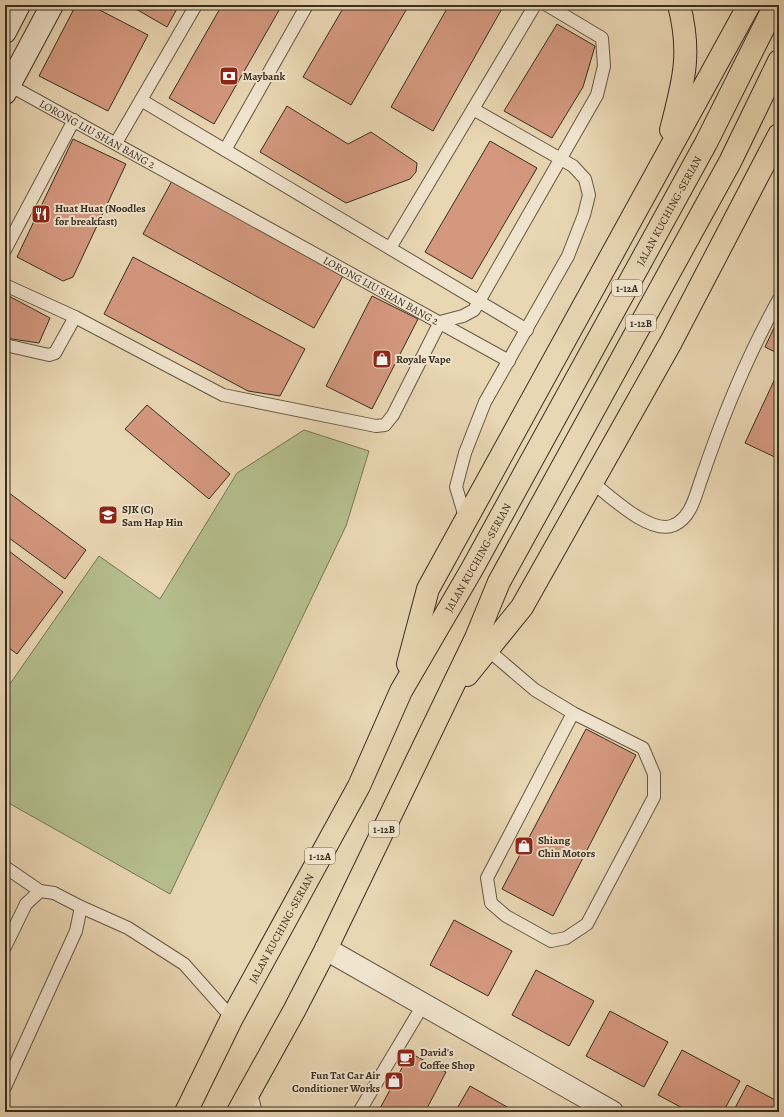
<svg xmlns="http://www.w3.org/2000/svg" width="784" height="1117" font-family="Alegreya,serif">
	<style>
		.green { fill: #b5be8e; stroke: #777657 }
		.building { fill: #d4987f; stroke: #392e20 }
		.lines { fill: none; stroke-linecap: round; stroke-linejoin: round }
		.lane-casing { stroke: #655845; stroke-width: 14 }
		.street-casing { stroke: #655845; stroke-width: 24 }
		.secondary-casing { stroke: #392e20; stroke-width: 24 }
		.highway-casing { stroke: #392e20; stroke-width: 24 }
		.lane { stroke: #f1e4ce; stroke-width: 12 }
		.street { stroke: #f1e4ce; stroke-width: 22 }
		.secondary { stroke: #f1e4ce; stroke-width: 22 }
		.highway { stroke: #e9d6b3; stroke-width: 22 }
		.labels { text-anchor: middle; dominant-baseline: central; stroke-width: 4; stroke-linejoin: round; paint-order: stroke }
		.shield { fill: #f1e4ce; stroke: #706554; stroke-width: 1 }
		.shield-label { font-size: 10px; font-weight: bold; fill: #392e20 }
		.poi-label { font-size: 11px; font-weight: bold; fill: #392e20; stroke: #f1e4ce; text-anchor: start }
		.street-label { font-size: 11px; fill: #392e20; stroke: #f1e4ce }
	</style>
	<rect width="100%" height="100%" fill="#e9d6b3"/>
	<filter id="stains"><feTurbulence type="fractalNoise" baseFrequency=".005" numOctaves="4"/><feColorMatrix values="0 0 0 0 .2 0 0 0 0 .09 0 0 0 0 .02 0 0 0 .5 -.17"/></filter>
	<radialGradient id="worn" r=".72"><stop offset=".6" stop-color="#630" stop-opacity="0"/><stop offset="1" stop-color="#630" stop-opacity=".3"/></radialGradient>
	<path class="green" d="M 304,430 L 369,451 L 346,526 L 170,894 L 5,801 L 5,691 L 99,556 L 160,599 L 237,473 Z"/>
	<g class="building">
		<path d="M 76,5 L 90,5 L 148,35 L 108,111 L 39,76 Z"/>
		<path d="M 129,5 L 179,5 L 167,27 Z"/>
		<path d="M 222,5 L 282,5 L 214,124 L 169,98 Z"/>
		<path d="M 345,5 L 409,5 L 351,105 L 303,77 Z"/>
		<path d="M 449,5 L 504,5 L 433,131 L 391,107 Z"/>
		<path d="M 557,24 L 595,46 L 583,87 L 552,138 L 504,111 Z"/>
		<path d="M 287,106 L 348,144 L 371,132 L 417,163 L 416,172 L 410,179 L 346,203 L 260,152 Z"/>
		<path d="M 73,139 L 126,164 L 73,277 L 63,281 L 17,257 Z"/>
		<path d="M 490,141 L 537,168 L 472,279 L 425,252 Z"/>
		<path d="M 172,181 L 343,276 L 314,328 L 143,234 Z"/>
		<path d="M 133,257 L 305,349 L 280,396 L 248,391 L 104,314 Z"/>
		<path d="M 5,294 L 50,318 L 39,343 L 5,338 Z"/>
		<path d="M 372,296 L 418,319 L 372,409 L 326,386 Z"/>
		<path d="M 779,317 L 779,354 L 765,347 Z"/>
		<path d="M 779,370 L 779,459 L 745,443 Z"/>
		<path d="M 147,405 L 230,474 L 209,499 L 125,429 Z"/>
		<path d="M 5,490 L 86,550 L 65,579 L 5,535 Z"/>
		<path d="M 5,548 L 63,592 L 17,654 L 5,645 Z"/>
		<path d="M 586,729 L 636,755 L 553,916 L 502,889 Z"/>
		<path d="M 454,920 L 512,951 L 488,996 L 430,965 Z"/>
		<path d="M 536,970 L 594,1001 L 569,1046 L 512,1015 Z"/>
		<path d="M 610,1011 L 668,1042 L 644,1087 L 586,1056 Z"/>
		<path d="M 682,1050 L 740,1081 L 723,1112 L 690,1112 L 658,1095 Z"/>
		<path d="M 410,1053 L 446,1072 L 425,1112 L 378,1112 Z"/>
		<path d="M 747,1085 L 779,1102 L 779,1112 L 733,1112 Z"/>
		<path d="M 470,1086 L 516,1112 L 455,1112 Z"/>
	</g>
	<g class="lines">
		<defs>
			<g id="lane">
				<path id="s1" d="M 9,85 L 509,361"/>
				<path d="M 141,100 L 527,330"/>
				<path d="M 116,143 L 196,5"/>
				<path d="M 225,150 L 307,5"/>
				<path d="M 390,248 L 535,5"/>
				<path d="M 5,250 L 74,120"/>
				<path d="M 5,285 L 75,317 L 223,395 L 376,426 L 385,425 L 393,415 L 440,322"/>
				<path d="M 440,322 L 463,316 L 474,310 L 597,95 L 604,66 L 602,38 L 547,5"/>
				<path d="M 5,345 L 49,355 L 55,353 L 75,317"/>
				<path d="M 592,482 C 610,496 651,536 674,525 C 692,517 696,493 702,477 C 723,415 747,356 779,299"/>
				<path d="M 466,520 L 456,487 L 465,453 L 485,402 L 568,256 L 584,215 L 589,195 L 585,179 L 573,166 L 473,109"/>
				<path d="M 488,650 L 535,690 L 573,713 L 487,878 L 491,903 L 506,916 L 551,941 L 566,938 L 587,924 L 654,797 L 654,774 L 643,748 L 573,713"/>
				<path d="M 5,867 L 40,891"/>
				<path d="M 5,947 L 26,904 L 40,891 L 54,893 L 81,907 L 128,928 L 184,964 L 232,1018"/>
				<path d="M 5,1087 L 76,931 L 81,907"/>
				<path d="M 250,1090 L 256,1112"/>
				<path d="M 359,1112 L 423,1005"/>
			</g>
			<path id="street" d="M 326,949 L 612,1112"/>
			<g id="secondary">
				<path d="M 5,32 L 19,5"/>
				<path d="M 5,93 L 52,5"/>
			</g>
			<g id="highway">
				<path d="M 671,130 C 683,83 692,55 679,5"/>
				<path d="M 408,664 L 428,589 L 749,5"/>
				<path d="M 467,675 L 522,607 L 671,342 L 779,135"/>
				<path id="s2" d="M 186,1112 L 232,1018 L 359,786 L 401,691 L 472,569 L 706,143 L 775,5"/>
				<path d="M 238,1112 L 294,1011 L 326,949 L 476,638 L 499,582 L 730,162 L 779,61"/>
			</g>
		</defs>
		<use href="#lane" class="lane-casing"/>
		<use href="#street" class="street-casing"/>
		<use href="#secondary" class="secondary-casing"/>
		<use href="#highway" class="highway-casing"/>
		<use href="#lane" class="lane"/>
		<use href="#street" class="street"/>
		<use href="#secondary" class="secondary"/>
		<use href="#highway" class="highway"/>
	</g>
	<defs>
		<symbol id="bank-square" viewBox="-11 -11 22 22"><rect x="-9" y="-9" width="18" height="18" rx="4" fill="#8f2418" stroke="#f1e4ce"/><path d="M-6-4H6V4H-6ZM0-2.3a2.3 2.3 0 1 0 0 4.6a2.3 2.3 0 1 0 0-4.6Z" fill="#fff"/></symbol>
		<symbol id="restaurant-square" viewBox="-11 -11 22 22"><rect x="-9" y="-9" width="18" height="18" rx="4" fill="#8f2418" stroke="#f1e4ce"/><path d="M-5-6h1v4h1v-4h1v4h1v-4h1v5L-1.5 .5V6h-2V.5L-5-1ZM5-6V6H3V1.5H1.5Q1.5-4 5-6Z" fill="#fff"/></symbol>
		<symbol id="shop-square" viewBox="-11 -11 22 22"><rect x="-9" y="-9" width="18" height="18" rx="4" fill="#8f2418" stroke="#f1e4ce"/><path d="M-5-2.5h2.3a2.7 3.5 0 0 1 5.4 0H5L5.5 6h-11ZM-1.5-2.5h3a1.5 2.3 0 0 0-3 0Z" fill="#fff"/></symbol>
		<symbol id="school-square" viewBox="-11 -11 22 22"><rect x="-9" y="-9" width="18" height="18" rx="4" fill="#8f2418" stroke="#f1e4ce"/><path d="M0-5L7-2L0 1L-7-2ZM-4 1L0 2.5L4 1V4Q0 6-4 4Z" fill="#fff"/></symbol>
		<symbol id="cafe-square" viewBox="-11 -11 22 22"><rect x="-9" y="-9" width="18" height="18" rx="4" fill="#8f2418" stroke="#f1e4ce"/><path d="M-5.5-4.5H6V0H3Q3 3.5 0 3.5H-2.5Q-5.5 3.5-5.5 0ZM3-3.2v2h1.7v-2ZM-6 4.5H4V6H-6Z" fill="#fff"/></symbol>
	</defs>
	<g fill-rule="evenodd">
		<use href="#bank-square" x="218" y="65" width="22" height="22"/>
		<use href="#restaurant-square" x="30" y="203" width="22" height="22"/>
		<use href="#shop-square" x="371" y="348" width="22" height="22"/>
		<use href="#school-square" x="97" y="504" width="22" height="22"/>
		<use href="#shop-square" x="513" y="835" width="22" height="22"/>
		<use href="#cafe-square" x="395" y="1047" width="22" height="22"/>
		<use href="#shop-square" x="383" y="1070" width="22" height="22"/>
	</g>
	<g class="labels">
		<g class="shield">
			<rect x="612" y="280" width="30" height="16" rx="3"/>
			<rect x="626" y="315" width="30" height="16" rx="3"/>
			<rect x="369" y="821" width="30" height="16" rx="3"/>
			<rect x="305" y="848" width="30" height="16" rx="3"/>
		</g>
		<g class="shield-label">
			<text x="627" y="288">1-12A</text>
			<text x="641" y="323">1-12B</text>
			<text x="384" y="829">1-12B</text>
			<text x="320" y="856">1-12A</text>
		</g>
		<g class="poi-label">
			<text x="243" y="76">Maybank</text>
			<text x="55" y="208">Huat Huat (Noodles<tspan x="55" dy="13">for breakfast)</tspan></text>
			<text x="396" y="359">Royale Vape</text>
			<text x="122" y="509">SJK (C)<tspan x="122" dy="13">Sam Hap Hin</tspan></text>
			<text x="538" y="840">Shiang<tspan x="538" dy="13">Chin Motors</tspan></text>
			<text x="420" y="1052">David's<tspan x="420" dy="13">Coffee Shop</tspan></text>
			<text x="380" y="1075" text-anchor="end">Fun Tat Car Air<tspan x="380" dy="13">Conditioner Works</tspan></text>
		</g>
		<g class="street-label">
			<text stroke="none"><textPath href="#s1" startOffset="101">LORONG LIU SHAN BANG 2</textPath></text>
			<text stroke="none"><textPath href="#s2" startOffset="1023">JALAN KUCHING-SERIAN</textPath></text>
			<text stroke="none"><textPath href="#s1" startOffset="425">LORONG LIU SHAN BANG 2</textPath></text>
			<text stroke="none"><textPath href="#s2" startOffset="627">JALAN KUCHING-SERIAN</textPath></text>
			<text stroke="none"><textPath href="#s2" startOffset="207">JALAN KUCHING-SERIAN</textPath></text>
		</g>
	</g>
	<rect width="784" height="1117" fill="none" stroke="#e9d6b3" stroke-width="20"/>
	<rect x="6" y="6" width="772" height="1105" fill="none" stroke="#392e20" stroke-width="2"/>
	<rect x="10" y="10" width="764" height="1097" fill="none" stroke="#392e20"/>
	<rect width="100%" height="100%" filter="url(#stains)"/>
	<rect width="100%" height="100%" fill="url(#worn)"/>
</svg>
